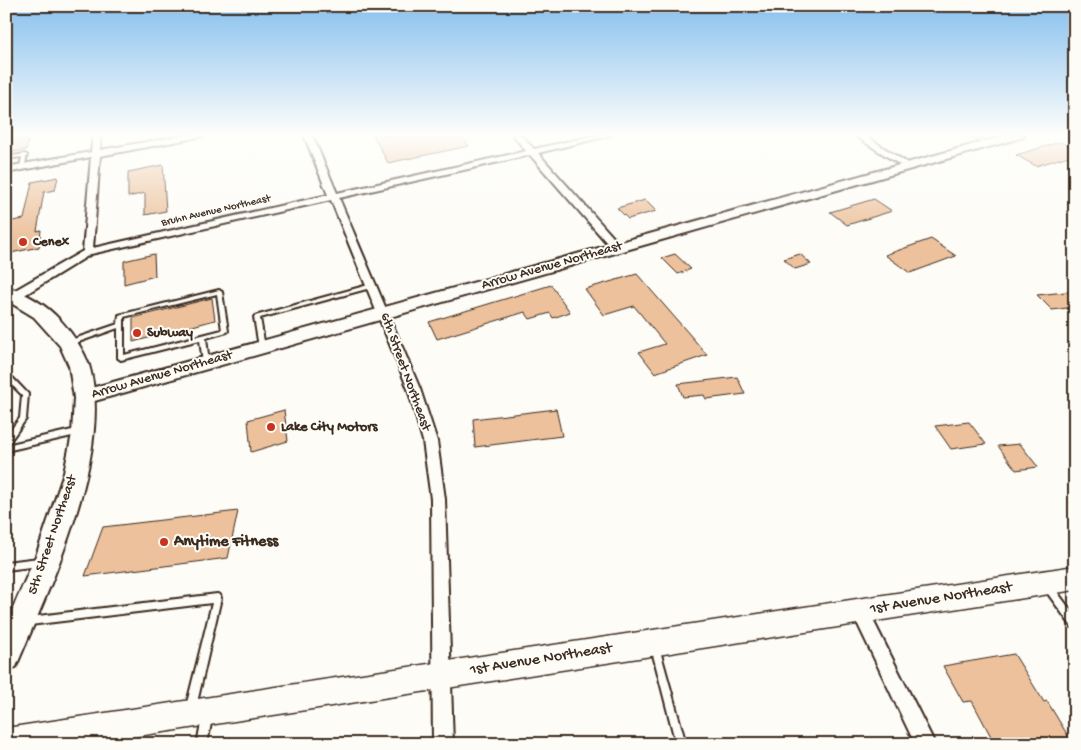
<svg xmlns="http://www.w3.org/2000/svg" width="1081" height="750" font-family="'Gochi Hand',sans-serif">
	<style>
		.building { fill: #ecc19c; stroke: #3b2a1e }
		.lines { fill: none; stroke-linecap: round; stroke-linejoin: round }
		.service-casing { stroke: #3b2a1e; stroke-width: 4 }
		.minor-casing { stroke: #3b2a1e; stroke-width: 4 }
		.tertiary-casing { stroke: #3b2a1e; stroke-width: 4 }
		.secondary-casing { stroke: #3b2a1e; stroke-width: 3 }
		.primary-casing { stroke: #3b2a1e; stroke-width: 4 }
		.service { fill: #fdfcf7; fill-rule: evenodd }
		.minor { fill: #fdfcf7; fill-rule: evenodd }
		.tertiary { fill: #fdfcf7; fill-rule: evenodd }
		.secondary { fill: #fdfcf7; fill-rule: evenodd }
		.primary { fill: #fdfcf7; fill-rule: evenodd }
		.poi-dot { fill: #c8321e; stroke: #fdfcf7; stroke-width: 2 }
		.labels { text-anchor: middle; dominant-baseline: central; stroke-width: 4; stroke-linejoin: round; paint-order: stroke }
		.far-street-label { font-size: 11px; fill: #3b2a1e; stroke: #fdfcf7 }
		.poi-label { font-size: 14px; font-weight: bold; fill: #3b2a1e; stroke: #fdfcf7; text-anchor: start }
		.street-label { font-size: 14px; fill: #3b2a1e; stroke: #fdfcf7 }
		.near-poi-label { font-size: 16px; font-weight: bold; fill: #3b2a1e; stroke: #fdfcf7; text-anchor: start }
		.near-street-label { font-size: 16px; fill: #3b2a1e; stroke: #fdfcf7 }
	</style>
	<rect width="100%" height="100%" fill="#fdfcf7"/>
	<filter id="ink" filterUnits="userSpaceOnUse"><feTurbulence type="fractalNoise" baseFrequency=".02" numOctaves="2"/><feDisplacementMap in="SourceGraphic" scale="10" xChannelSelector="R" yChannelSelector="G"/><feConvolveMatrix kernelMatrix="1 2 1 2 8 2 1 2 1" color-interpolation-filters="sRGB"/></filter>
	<g filter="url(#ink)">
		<g class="building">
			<path d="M 6,135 L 29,135 L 26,150 L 6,153 Z"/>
			<path d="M 373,135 L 461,135 L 469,146 L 388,163 Z"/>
			<path d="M 1060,142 L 1075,149 L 1075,154 L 1036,166 L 1016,155 Z"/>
			<path d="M 163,165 L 166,211 L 145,215 L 145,193 L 128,197 L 128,172 Z"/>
			<path d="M 58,177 L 55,190 L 44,192 L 37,231 L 41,230 L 39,247 L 6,254 L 6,222 L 24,219 L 32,182 Z"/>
			<path d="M 874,199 L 892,211 L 847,225 L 830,212 Z"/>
			<path d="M 645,200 L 656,211 L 628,219 L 617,208 Z"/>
			<path d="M 931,239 L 956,256 L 910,273 L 885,255 Z"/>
			<path d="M 154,254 L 155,276 L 124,284 L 124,261 Z"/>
			<path d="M 675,254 L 691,269 L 678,274 L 662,258 Z"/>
			<path d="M 800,254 L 811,264 L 795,269 L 784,259 Z"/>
			<path d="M 637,274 L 690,335 L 707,355 L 655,373 L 639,352 L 665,344 L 634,306 L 604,315 L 585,289 Z"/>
			<path d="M 551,285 L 570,312 L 553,318 L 550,313 L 530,319 L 525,312 L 437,339 L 429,322 Z"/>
			<path d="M 1075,291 L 1075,307 L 1052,310 L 1037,295 Z"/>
			<path d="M 212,298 L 215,320 L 133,342 L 133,318 Z"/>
			<path d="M 737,377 L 745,394 L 706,399 L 704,395 L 683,397 L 678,384 Z"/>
			<path d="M 556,409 L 562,436 L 475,447 L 473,419 Z"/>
			<path d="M 284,410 L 288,441 L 251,452 L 248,420 Z"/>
			<path d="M 969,422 L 986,444 L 951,449 L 935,426 Z"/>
			<path d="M 1020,444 L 1038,467 L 1016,470 L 998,446 Z"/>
			<path d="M 238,511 L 228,558 L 85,576 L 103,527 Z"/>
			<path d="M 1014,654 L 1044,702 L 1047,701 L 1073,744 L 995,744 L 972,701 L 963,702 L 943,666 Z"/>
		</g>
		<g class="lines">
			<defs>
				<g id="service">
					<path d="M 970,135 L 975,135 L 990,144 L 987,145 Z"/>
					<path d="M 25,154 L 27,155 L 24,168 L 20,167 L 22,157 L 6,159 L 6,157 Z"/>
					<path d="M 372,284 L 374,285 L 375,286 L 374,287 L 260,318 L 265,347 L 262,349 L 259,347 L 254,317 L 255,316 Z"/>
					<path d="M 219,290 L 222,292 L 228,331 L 227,332 L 206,338 L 209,363 L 208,365 L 204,365 L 203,363 L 200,340 L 121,360 L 118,358 L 118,328 L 70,345 L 67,343 L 68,341 L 118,324 L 119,315 ZM 217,294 L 222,330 L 124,355 L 124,317 Z"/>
					<path d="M 6,373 L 8,373 L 28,394 L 26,419 L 8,444 L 6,445 L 6,436 L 20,418 L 22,395 L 6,379 Z"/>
					<path d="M 81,428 L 83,429 L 84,431 L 83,433 L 81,434 L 6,451 L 6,445 Z"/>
					<path d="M 39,558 L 42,559 L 43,562 L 42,565 L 39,566 L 6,570 L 6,562 Z"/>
					<path d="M 1049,584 L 1052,585 L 1075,616 L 1075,628 L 1072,627 L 1046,591 L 1045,588 L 1046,585 Z"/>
					<path d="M 217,594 L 220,595 L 221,598 L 196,707 L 194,710 L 191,712 L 188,710 L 186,707 L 212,603 L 30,625 L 27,624 L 26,621 L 27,618 L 30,617 Z"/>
					<path d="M 655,643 L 658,644 L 659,647 L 686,744 L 676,744 L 651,647 L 652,644 Z"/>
					<path d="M 207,713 L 210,715 L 212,718 L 207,744 L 197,744 L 202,718 L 204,715 Z"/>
				</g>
				<g id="minor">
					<path d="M 93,135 L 101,135 L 100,150 L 186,135 L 203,135 L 199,137 L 100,156 L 93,248 L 328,195 L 304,135 L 312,135 L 337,193 L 526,151 L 513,135 L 521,135 L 534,149 L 597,135 L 612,135 L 538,153 L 621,246 L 622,248 L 617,251 L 613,250 L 530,155 L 339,198 L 420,389 L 437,441 L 445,499 L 453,744 L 433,744 L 431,499 L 423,441 L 408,389 L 331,200 L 91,254 L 18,299 L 10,299 L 8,296 L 10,293 L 83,251 L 91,157 L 6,173 L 6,167 L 91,152 Z"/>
					<path d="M 854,135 L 864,135 L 912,166 L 905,168 Z"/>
					<path d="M 860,604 L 866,606 L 935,744 L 915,744 L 852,612 L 854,606 Z"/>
				</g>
				<path id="tertiary" d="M 1008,135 L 1025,135 L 1024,137 L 84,404 L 78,402 L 76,397 L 78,392 L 84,390 Z"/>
				<path id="secondary" d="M 1075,566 L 1075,590 L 87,744 L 6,744 L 6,728 Z"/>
				<path id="primary" d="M 6,287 C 27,293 46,305 61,321 C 72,333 83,349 89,365 C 115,451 49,588 16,667 L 6,671 L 6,624 L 37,553 L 64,473 L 72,434 L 74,398 L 69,366 L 60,346 L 34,317 L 6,300 Z"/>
			</defs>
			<use href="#service" class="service-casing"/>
			<use href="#minor" class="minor-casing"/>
			<use href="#tertiary" class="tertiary-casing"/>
			<use href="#secondary" class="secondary-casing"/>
			<use href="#primary" class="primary-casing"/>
			<use href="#service" class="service"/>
			<use href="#minor" class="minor"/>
			<use href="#tertiary" class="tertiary"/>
			<use href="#secondary" class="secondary"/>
			<use href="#primary" class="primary"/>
		</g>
	</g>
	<linearGradient id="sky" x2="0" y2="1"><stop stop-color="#87c0ee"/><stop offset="0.56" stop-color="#fefefb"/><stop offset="1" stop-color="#fefefb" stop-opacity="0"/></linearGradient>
	<rect width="1081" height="240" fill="url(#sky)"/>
	<g class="poi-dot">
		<circle cx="23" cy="242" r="5"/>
		<circle cx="137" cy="333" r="5"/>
		<circle cx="271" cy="427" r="5"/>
		<circle cx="164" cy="542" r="5"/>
	</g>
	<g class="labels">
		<g class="far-street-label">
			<text transform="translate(216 211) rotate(-13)">Bruhn Avenue Northeast</text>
		</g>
		<g class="poi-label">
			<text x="33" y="242">Cenex</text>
			<text x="147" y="333">Subway</text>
			<text x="281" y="427">Lake City Motors</text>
		</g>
		<g class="street-label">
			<text transform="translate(552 266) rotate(-16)">Arrow Avenue Northeast</text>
			<text transform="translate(405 372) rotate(70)">6th Street Northeast</text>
			<text transform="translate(162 375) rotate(-16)">Arrow Avenue Northeast</text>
			<text transform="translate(53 535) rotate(-71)">5th Street Northeast</text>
		</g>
		<g class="near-poi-label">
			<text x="174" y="542">Anytime Fitness</text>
		</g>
		<g class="near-street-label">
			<text transform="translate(941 599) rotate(-9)">1st Avenue Northeast</text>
			<text transform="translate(541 660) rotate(-9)">1st Avenue Northeast</text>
		</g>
	</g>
	<rect width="1081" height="750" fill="none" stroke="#fdfcf7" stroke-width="25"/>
	<rect x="12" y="12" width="1056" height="725" fill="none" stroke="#3b2a1e" stroke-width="2" filter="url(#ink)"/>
</svg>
